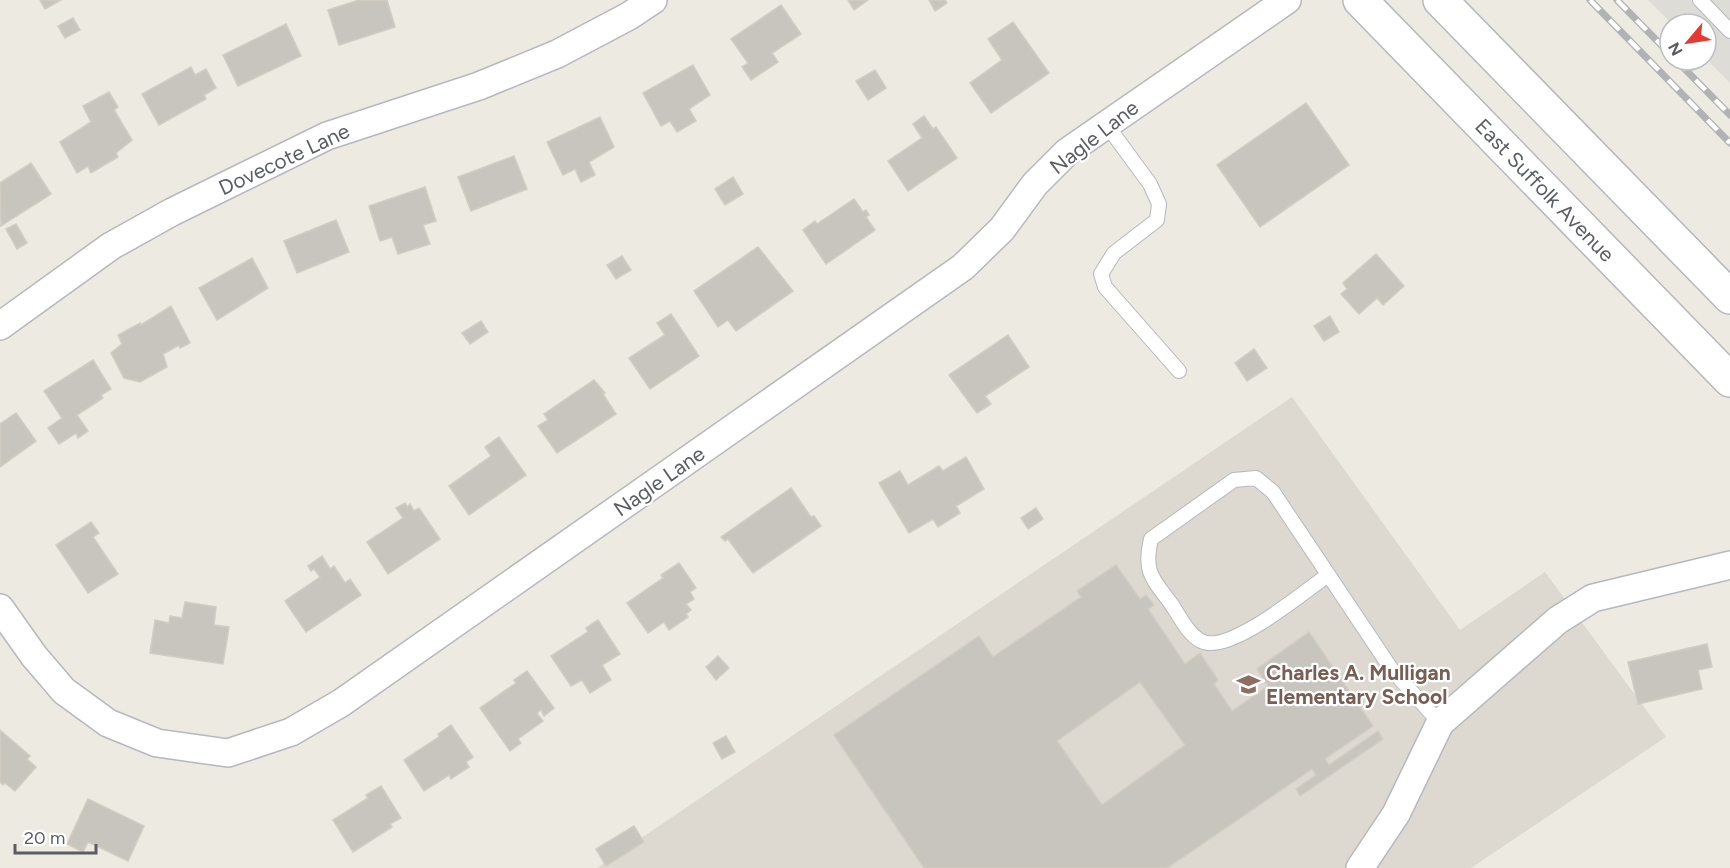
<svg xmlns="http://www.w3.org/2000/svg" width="1730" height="868" font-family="Figtree,sans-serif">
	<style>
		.industrial { fill: #dedcd7 }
		.education { fill: #ddd9d0 }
		.building { fill: #c8c5bf; stroke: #d2ccc1; stroke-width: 1.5; fill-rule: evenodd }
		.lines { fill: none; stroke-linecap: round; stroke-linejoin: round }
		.service-casing { stroke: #b5b8bc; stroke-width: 16 }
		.minor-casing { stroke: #b5b8bc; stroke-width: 30 }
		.secondary-casing { stroke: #b4b7bc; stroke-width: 36 }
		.service { stroke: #fff; stroke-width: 14 }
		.minor { stroke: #fff; stroke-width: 27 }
		.secondary { stroke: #fff; stroke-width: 33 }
		.rail-casing { stroke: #b1b2b3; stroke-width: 7 }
		.rail { stroke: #fff; stroke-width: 4.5; stroke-dasharray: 14; stroke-linecap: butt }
		.labels { text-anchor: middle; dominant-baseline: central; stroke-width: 4.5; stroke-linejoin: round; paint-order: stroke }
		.street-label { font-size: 21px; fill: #5a5e63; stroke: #fff }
		.education-label { font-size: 21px; font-weight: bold; fill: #785e54; stroke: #fff; text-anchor: start }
	</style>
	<rect width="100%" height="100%" fill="#edeae2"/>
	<path class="industrial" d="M 1648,0 L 1730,0 L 1730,83 L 1706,59 L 1706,24 L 1672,24 Z"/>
	<path class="education" d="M 1292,397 L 1460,630 L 1545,572 L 1666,737 L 1471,868 L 597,868 Z"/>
	<g class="building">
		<path d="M 40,0 L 61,0 L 45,9 Z"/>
		<path d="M 359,0 L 387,0 L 395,27 L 339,45 L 328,10 Z"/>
		<path d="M 848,0 L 868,0 L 854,10 Z"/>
		<path d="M 929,0 L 945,0 L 947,3 L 935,11 Z"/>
		<path d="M 781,5 L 801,34 L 772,53 L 778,62 L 751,80 L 742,67 L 748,63 L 731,39 Z"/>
		<path d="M 73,18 L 80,30 L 65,38 L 58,26 Z"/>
		<path d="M 1013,22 L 1049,73 L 991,113 L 970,83 L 1002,60 L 988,39 Z"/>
		<path d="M 286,24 L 301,56 L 238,86 L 223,55 Z"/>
		<path d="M 693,65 L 710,95 L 689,109 L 696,121 L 677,132 L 670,121 L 661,126 L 643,93 Z"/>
		<path d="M 191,67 L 195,75 L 206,69 L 216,88 L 204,95 L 206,99 L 159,125 L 142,94 Z"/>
		<path d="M 875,70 L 886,88 L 868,100 L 856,81 Z"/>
		<path d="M 109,92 L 118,107 L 114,110 L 132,140 L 116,153 L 118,157 L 91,173 L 88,166 L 77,173 L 60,142 L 91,122 L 83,106 Z"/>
		<path d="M 1306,103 L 1349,165 L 1260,227 L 1217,165 Z"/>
		<path d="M 924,116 L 933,129 L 936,127 L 957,158 L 908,191 L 888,161 L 922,138 L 913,124 Z"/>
		<path d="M 600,117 L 614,147 L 589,162 L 595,175 L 581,182 L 575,169 L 563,175 L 547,142 Z"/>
		<path d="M 514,156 L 527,189 L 471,211 L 458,177 Z"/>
		<path d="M 31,163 L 51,194 L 1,226 L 0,183 Z"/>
		<path d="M 733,177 L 743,194 L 725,205 L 715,189 Z"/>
		<path d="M 425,187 L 436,221 L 423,225 L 430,244 L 398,254 L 392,237 L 380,241 L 369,206 Z"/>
		<path d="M 854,199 L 863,212 L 866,210 L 869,215 L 866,217 L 875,230 L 826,264 L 803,230 L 815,221 L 817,224 Z"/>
		<path d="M 336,220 L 349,252 L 297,273 L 284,241 Z"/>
		<path d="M 16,224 L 27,243 L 17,249 L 6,229 Z"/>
		<path d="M 758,247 L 793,291 L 736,331 L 728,320 L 718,327 L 694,291 Z"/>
		<path d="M 1376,254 L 1404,286 L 1383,305 L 1377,298 L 1359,314 L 1341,294 L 1347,289 L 1343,283 Z"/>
		<path d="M 622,256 L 631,270 L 616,279 L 607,265 Z"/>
		<path d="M 252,258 L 268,288 L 217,320 L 199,288 Z"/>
		<path d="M 171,306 L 190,343 L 180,348 L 179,345 L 163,354 L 167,367 L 140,382 L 124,378 L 111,353 L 122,344 L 118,335 L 140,323 L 141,325 Z"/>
		<path d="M 671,314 L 699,356 L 650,389 L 629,358 L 665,335 L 657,323 Z"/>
		<path d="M 1330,316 L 1339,332 L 1324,341 L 1314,326 Z"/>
		<path d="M 481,321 L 488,332 L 470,344 L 462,333 Z"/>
		<path d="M 1008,335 L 1029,367 L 985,396 L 991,404 L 977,413 L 949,375 Z"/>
		<path d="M 1254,349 L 1267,368 L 1247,381 L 1235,363 Z"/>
		<path d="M 93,360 L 111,389 L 101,395 L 103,398 L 77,415 L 88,431 L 78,438 L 76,433 L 59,444 L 48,428 L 62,418 L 44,391 Z"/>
		<path d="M 594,380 L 605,393 L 603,394 L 616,414 L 557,453 L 538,426 L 548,420 L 544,414 Z"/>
		<path d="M 16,413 L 36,441 L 0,467 L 0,424 Z"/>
		<path d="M 499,437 L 526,475 L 469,515 L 449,486 L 491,456 L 485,447 Z"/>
		<path d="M 966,457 L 984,489 L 956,506 L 960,513 L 938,527 L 933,519 L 909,533 L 879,483 L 900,471 L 908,485 L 939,466 L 943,471 Z"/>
		<path d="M 791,488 L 811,517 L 814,516 L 821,526 L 753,573 L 728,539 L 725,541 L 721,537 Z"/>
		<path d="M 405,503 L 407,507 L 410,504 L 414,511 L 419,508 L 440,539 L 388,574 L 367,542 L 403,518 L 396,508 Z"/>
		<path d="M 1036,508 L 1043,519 L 1028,529 L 1021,518 Z"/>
		<path d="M 91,522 L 99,533 L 93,537 L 118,574 L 88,593 L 56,545 Z"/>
		<path d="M 322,556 L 330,569 L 334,566 L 345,583 L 350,579 L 361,595 L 306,632 L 285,601 L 320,577 L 314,569 L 311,571 L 308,566 Z"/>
		<path d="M 679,563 L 696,588 L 690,592 L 694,599 L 686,604 L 691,610 L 686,614 L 688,617 L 669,630 L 664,622 L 648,633 L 627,603 L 663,578 L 661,575 Z"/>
		<path d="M 1116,565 L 1140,599 L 1146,595 L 1154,605 L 1148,609 L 1185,664 L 1200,653 L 1218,680 L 1214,684 L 1232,711 L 1268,686 L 1257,669 L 1309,632 L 1373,726 L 1325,759 L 1329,765 L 1378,731 L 1383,739 L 1300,796 L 1296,789 L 1316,775 L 1312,769 L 1167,868 L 924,868 L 834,735 L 979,636 L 993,657 L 1081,597 L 1077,591 ZM 1140,682 L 1185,745 L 1102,805 L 1057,741 Z"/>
		<path d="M 185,602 L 216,607 L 214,625 L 229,627 L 223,664 L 150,653 L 155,620 L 169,623 L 170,616 L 182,618 Z"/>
		<path d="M 598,620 L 620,654 L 602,665 L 611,680 L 590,693 L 582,680 L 571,686 L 551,656 L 588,632 L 586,628 Z"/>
		<path d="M 1707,644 L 1712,667 L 1698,670 L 1702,689 L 1638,704 L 1628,662 Z"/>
		<path d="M 718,656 L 729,668 L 716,680 L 706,667 Z"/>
		<path d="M 527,671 L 554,708 L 544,716 L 541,710 L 537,713 L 543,721 L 518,739 L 521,743 L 510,751 L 480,708 L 516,683 L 514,680 Z"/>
		<path d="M 451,725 L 473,757 L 466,762 L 469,767 L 451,779 L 449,775 L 424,791 L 404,760 L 439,737 L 438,734 Z"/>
		<path d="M 0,730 L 30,756 L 27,759 L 36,767 L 15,791 L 5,783 L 3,785 L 0,782 Z"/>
		<path d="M 726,736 L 735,752 L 722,759 L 713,743 Z"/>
		<path d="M 381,786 L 401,818 L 390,824 L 392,827 L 353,852 L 333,820 L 368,798 L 366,795 Z"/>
		<path d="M 88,799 L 144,826 L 128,861 L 88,842 L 83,852 L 67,844 Z"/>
		<path d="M 634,826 L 644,842 L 606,866 L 596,849 Z"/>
	</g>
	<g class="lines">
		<defs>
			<g id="service">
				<path d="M 1700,0 L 1730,31"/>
				<path d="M 1106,124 L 1150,184 L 1159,204 L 1157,220 L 1114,253 L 1101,274 L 1105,287 L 1179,371"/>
				<path d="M 1328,575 C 1305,591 1228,656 1201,641 C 1188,634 1180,617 1172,605 C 1153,579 1143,573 1151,539 L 1234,480 L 1256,478 L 1273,492 L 1392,670 L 1440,723"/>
			</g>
			<g id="minor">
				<path d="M 0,326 L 111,246 L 172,212 L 327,136 L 479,86 L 557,54 L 629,16 L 653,0"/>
				<path d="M 0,608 L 34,656 L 64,691 L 108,723 L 157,743 L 228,753 L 291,732 L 341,703 L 963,267 L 1002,229 L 1035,184 L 1067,152 L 1287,0"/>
				<path d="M 1360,868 L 1396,814 L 1440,723 L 1558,620 L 1593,598 L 1730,565"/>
			</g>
			<g id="secondary">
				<path d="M 1360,0 L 1730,380"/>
				<path d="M 1440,0 L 1730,297"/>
			</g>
		</defs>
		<use href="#service" class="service-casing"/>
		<use href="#minor" class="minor-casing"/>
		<use href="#secondary" class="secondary-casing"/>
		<use href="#service" class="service"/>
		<use href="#minor" class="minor"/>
		<use href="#secondary" class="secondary"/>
		<defs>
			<g id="rail">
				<path d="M 1590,0 L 1730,143"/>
				<path d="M 1617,0 L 1670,54"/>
				<path d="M 1676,60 L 1730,115"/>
			</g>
		</defs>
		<use href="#rail" class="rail-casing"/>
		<use href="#rail" class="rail"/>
	</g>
	<defs>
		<symbol id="school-bare" viewBox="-9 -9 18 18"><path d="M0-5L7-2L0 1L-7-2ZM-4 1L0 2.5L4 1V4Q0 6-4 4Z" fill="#8d6e63" stroke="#fff" stroke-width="2.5" paint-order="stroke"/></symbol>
	</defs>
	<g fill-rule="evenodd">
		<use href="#school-bare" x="1232" y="668" width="33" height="33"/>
	</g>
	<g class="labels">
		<g class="street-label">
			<text transform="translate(1094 137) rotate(-38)">Nagle Lane</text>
			<text transform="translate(284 159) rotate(-25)">Dovecote Lane</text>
			<text transform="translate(1545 190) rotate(46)">East Suffolk Avenue</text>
			<text transform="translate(659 481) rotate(-35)">Nagle Lane</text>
		</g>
		<g class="education-label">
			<text x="1266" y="672">Charles A. Mulligan<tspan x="1266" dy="24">Elementary School</tspan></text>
		</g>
	</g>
	<g transform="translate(1688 42) rotate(241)"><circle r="28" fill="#ffffff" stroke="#bdbfc1" stroke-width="1.5"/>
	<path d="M0-4.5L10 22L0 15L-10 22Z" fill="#e63930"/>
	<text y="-9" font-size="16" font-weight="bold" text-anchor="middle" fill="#5a5e63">N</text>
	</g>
	<path d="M15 844v9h81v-9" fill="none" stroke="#5a5e63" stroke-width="3"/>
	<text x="24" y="844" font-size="18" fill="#5a5e63" stroke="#ffffff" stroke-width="4.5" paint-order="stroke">20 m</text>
</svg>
